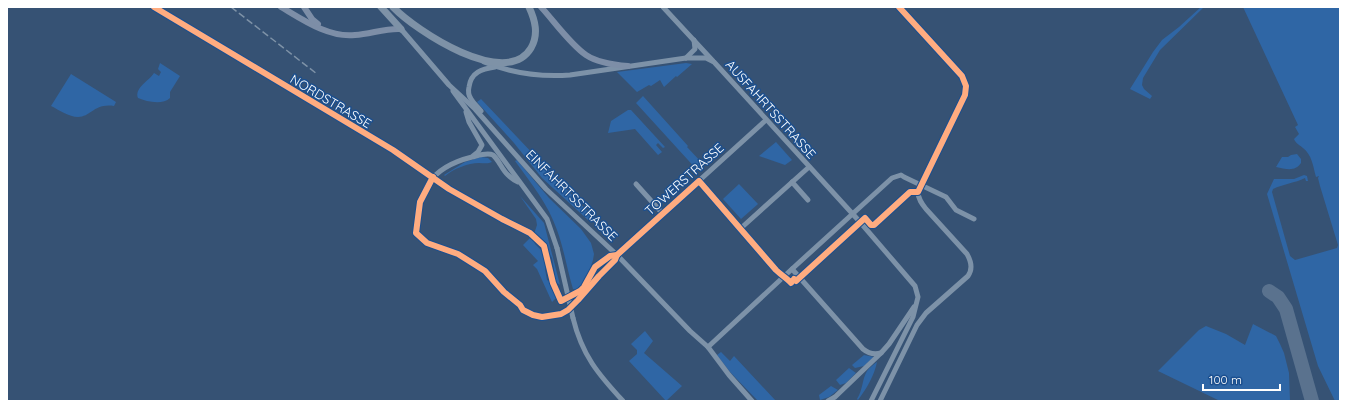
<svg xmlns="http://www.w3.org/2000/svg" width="1347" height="408" font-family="Quicksand,sans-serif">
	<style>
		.green { fill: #2f66a5 }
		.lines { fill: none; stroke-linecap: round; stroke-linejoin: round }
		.taxiway { stroke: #5a728e; stroke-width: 14 }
		.minor { stroke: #7d92a8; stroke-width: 5 }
		.major { stroke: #7d8ea7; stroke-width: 6 }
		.highway { stroke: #7e92a7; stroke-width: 7 }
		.rail { stroke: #7e92a7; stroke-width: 1.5; stroke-dasharray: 7 3; stroke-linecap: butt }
		.minor-bridge { stroke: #7d92a8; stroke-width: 5 }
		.cycleway-casing { stroke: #1b4f8f; stroke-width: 8 }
		.cycleway { stroke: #ffac80; stroke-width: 6 }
		.labels { text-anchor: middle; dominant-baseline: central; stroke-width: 3; stroke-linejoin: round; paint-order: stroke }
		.street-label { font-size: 13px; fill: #fff; stroke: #1b4f8f }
	</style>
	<rect width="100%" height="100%" fill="#365274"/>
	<g class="green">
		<path d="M 1201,7 L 1204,7 L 1160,50 L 1143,78 L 1142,85 L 1144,89 L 1152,96 L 1150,99 L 1130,89 L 1153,52 L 1162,40 L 1179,27 Z"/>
		<path d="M 1243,7 L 1340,7 L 1340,401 L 1335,401 L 1318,366 L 1267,194 L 1274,179 L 1294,179 L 1304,175 L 1307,176 L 1308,181 L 1306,181 L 1305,178 C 1295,183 1283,184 1273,189 L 1272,192 L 1290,256 L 1295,260 L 1337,248 L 1338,245 L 1320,186 L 1318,178 L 1319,176 L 1316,177 C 1313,166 1312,155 1303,148 C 1300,145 1296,144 1294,139 L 1299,134 L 1295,127 L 1298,125 Z"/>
		<path d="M 160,63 L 180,76 L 170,92 L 170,98 C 163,105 147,102 138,98 C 134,88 149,81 154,73 L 159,76 L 161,72 L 158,69 Z"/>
		<path d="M 686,63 L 692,64 L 677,77 L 676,76 L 664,87 L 660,80 L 651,86 L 649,85 L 637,92 L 617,72 Z"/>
		<path d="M 71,74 L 116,102 L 114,106 C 94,103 91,117 78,117 C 69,117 59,110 51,106 Z"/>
		<path d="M 643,96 L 688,146 L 687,147 L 703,164 L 703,166 L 698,171 L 636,103 Z"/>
		<path d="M 481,99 L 592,216 L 588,220 L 542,178 L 514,143 L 477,102 Z"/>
		<path d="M 628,110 L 631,110 L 665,147 L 663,148 L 658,143 L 656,145 L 662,152 L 658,155 L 635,129 L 608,133 L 611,121 Z"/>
		<path d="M 776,142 L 792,160 L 785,165 L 759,156 Z"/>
		<path d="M 1297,154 L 1301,159 L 1301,163 C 1295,172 1286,169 1276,167 L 1282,157 L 1288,157 L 1291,155 Z"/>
		<path d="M 481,157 L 488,158 L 492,162 C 488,164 484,163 479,163 C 468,163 453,169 445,176 L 444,175 L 465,162 Z"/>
		<path d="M 517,160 L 549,198 L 581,229 L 591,243 L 594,254 L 593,260 L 586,281 L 578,290 L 573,289 C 567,269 564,249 557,230 C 548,204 531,183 515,161 Z"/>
		<path d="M 739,184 L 758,204 L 741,219 L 723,199 Z"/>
		<path d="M 520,196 L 544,223 L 560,285 L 556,282 L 552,258 L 543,242 L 534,234 L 537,225 L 536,219 Z"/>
		<path d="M 530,238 L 533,238 L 535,244 L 543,252 L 547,266 L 545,269 L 547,280 L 550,282 L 556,298 L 552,302 L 537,269 L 533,265 L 538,261 L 523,245 Z"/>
		<path d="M 1253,324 L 1276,336 L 1280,344 L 1284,353 L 1289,373 L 1290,401 L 1220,401 L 1158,371 L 1199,330 L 1206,326 L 1226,334 L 1245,345 Z"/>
		<path d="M 645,331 L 653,341 L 644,353 L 682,386 L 666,401 L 629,361 L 637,354 L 637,350 L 631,344 Z"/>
		<path d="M 721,352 L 730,361 L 734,356 L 776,401 L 758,401 L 730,372 L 717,355 Z"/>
		<path d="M 864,355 L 874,357 L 864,366 L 855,368 L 852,365 Z"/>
		<path d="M 877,362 C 874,376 867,388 858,400 L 857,399 C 863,390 862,379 867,371 C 870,367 873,365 877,362 Z"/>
		<path d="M 849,368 L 856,373 L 846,383 L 840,385 L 836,380 Z"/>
		<path d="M 831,386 L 838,390 L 829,397 L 820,400 L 819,395 Z"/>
	</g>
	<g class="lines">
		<path class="taxiway" d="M 1269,291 L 1278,297 L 1286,309 L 1312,401"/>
		<g class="minor">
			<path d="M 154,7 L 393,150 L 433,177"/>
			<path d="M 663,7 L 713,61"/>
			<path d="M 401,29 L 449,85 L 475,109 L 546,189 L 617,255 L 690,331 L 708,347 L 729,375 L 752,401"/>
			<path d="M 686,58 L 695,49 L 694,40"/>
			<path d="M 484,62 C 511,73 542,77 570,75 L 686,58 L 706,58 L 714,62 L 860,222 L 915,286 L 918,297 L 913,317 L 871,401"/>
			<path d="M 453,91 L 547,219 L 557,248"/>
			<path d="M 481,111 C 478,107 474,104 471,99 C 469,96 468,91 469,87 C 471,72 482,69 495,67"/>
			<path d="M 466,112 L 469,122 L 482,145 L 478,152 L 473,156"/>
			<path d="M 699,181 L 740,229 L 783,277"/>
			<path d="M 792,182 L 808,200"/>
			<path d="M 636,184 L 663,214"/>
			<path d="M 740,229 L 809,167"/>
			<path d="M 427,243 L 416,233 C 419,191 428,168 472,157 C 477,156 487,152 493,155 C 499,160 502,170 508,175 C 511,178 514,180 518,182"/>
			<path d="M 617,255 L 766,120"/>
			<path d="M 792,269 L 863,349 C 869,354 874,355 881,353"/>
			<path d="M 573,318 C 582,355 598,374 623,401"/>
			<path d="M 708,347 L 792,269 L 892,178 L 901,175 L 904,177 L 946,197 L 956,210 L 974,219"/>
			<path d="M 828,401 L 835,397 L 881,353 L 889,344 L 914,307"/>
			<path d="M 880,401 L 917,325 L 926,313 L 968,276 C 973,269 971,261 967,254 L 926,209 C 922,204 918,199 918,192 L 965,95 L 966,86 L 962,76 L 899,7"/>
		</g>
		<g class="major">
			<path d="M 281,7 C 303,20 329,38 355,35 C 371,34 385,28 401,29"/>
			<path d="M 304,7 L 312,19 L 318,24"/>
			<path d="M 541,7 C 554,21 570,44 586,55 C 598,63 614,65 628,66"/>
		</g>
		<g class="highway">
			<path d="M 381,7 L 401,29"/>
			<path d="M 393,7 C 416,31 506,90 531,48 C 539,34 535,20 529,7"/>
		</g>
		<path class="rail" d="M 231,7 L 317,74"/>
		<path class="minor-bridge" d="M 557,248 L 573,318"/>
		<defs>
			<g id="cycleway">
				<path d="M 154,7 L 393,150 L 449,189 L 502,219 L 530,233 L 544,246 L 553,283 L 561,301 L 580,291 L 584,287 L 595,267 L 610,256 L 617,255 L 699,181 L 776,270 C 781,275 787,278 791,283 L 794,279 L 796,281 L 865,218 L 871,225 L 874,225 L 910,192 L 918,192 L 965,95 L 966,86 L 962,76 L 899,7"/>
				<path d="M 433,177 L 420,202 L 416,233 L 427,243 L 458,254 L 485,271 L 504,292 L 520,305 L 523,310 L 533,315 L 542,317 L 561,314 L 568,310 L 578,300 L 599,276 L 615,260 L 617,255"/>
			</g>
		</defs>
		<use href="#cycleway" class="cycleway-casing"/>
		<use href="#cycleway" class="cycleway"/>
	</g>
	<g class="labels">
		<g class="street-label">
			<text transform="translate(331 101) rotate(31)">NORDSTRASSE</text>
			<text transform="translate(771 109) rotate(48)">AUSFAHRTSSTRASSE</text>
			<text transform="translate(684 179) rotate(-42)">TOWERSTRASSE</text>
			<text transform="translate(572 195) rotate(45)">EINFAHRTSSTRASSE</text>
		</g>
	</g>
	<rect width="1347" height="408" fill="none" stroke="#ffffff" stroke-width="16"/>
	<path d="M1203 384v6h77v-6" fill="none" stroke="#ffffff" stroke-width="2"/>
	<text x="1209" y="384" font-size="12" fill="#ffffff" stroke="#1b4f8f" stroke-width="3" paint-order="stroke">100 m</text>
</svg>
